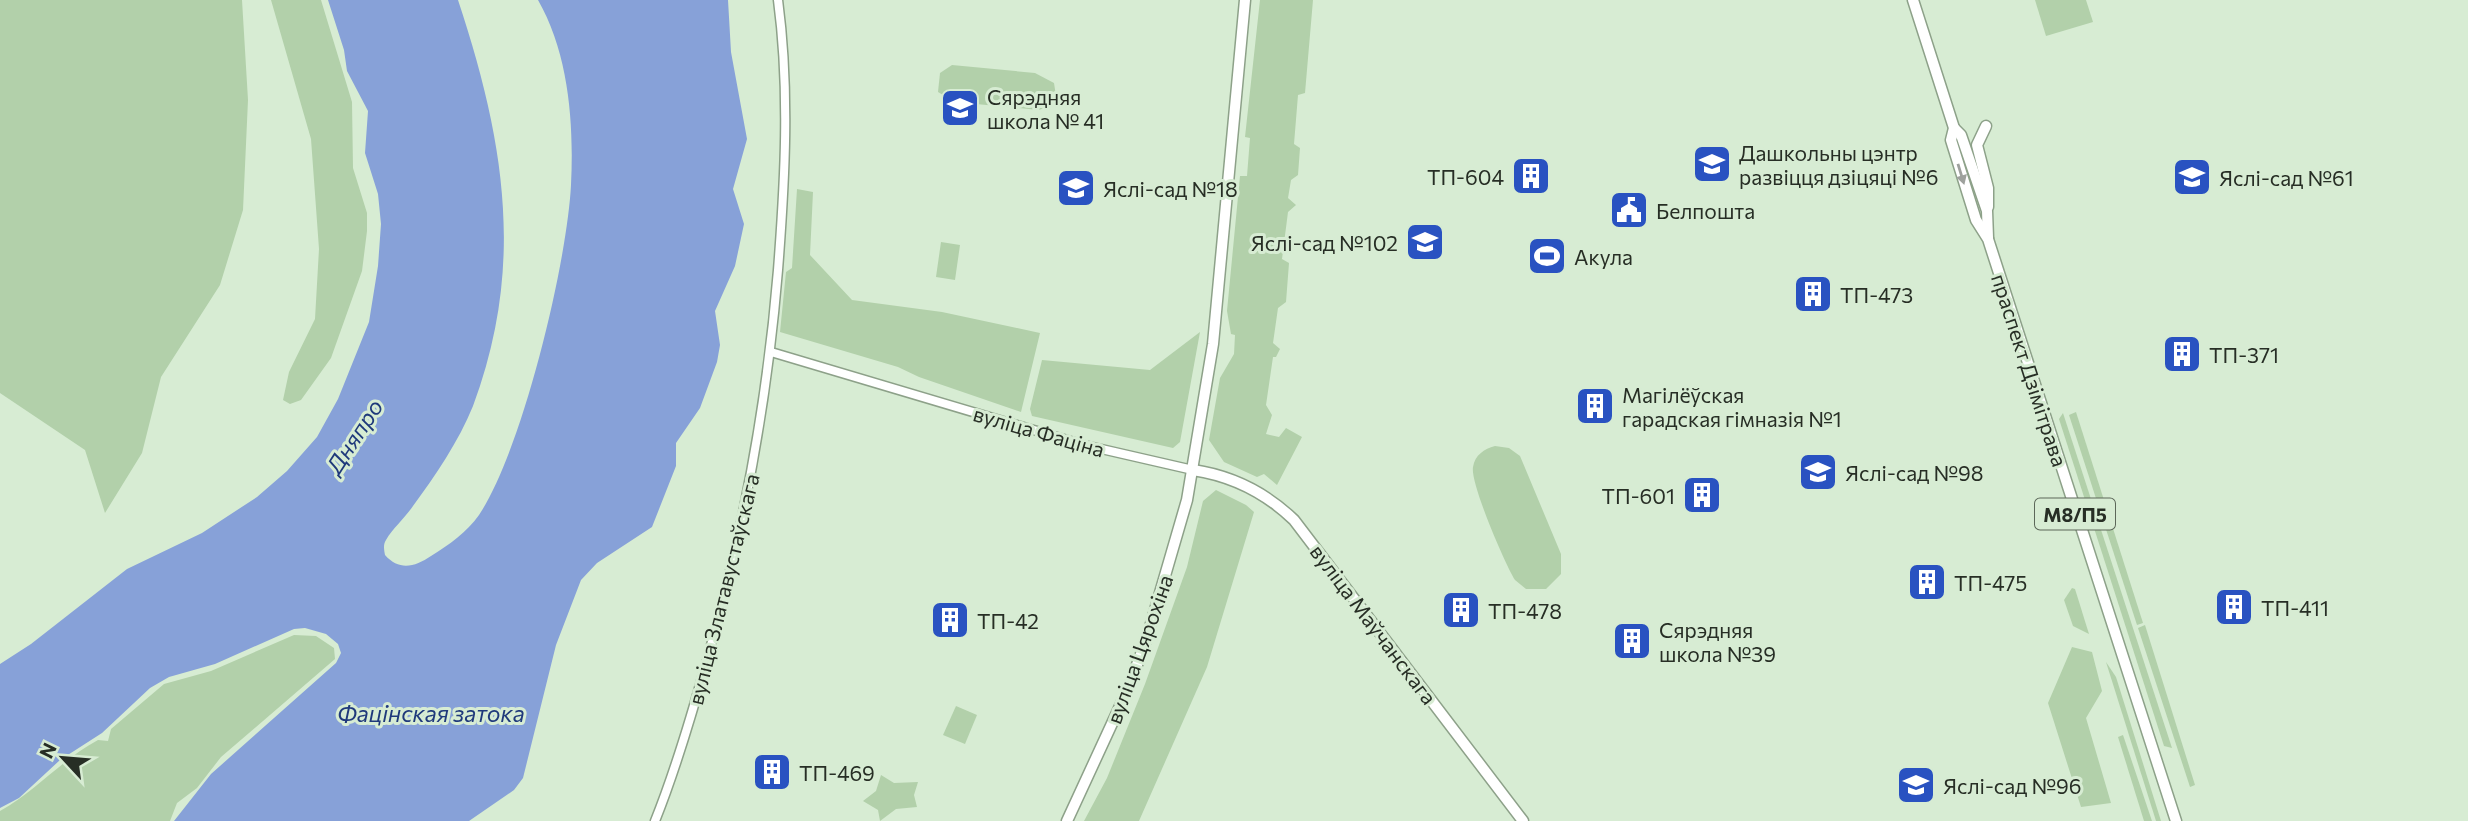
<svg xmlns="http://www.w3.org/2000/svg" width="2468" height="821" font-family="Commissioner,sans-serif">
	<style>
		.green { fill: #b2d0aa }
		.water { fill: #87a1d8 }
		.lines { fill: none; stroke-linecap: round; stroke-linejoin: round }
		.minor-casing { stroke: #8da189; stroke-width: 11 }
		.major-casing { stroke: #8da189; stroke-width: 13 }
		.minor { stroke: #fff; stroke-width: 8 }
		.major { stroke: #fff; stroke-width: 10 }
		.oneway { fill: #9ea19d }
		.labels { text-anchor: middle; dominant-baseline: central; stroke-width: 6; stroke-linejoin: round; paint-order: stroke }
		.shield { fill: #d7ecd3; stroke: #5c6759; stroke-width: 2 }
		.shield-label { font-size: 19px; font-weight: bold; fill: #272e25 }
		.poi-label { font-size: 21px; fill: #272e25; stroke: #d7ecd3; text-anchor: start }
		.street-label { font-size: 21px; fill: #272e25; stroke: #d7ecd3 }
		.water-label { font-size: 23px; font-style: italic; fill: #1f397b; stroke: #d7ecd3 }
	</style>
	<rect width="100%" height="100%" fill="#d7ecd3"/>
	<g class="green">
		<path d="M 0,0 L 242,0 L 248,100 L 243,210 L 220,285 L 161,377 L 142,453 L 105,513 L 85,450 L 0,393 Z"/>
		<path d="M 271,0 L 321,0 L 352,102 L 353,168 L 367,213 L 367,231 L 362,271 L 331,358 L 301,400 L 290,404 L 283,400 L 289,372 L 315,319 L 319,249 L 311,139 Z"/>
		<path d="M 1260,0 L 1313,0 L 1305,93 L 1298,95 L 1294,144 L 1300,148 L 1298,175 L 1291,180 L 1288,198 L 1296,205 L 1288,212 L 1282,259 L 1289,263 L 1286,302 L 1278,308 L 1273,343 L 1280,349 L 1276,357 L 1273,357 L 1266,405 L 1272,415 L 1266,434 L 1279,437 L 1286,428 L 1302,437 L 1277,485 L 1264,474 L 1257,477 L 1224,462 L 1209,440 L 1220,378 L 1234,354 L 1235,335 L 1231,334 L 1227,311 L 1240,176 L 1247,176 L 1250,138 L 1245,137 Z"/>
		<path d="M 2035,0 L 2086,0 L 2093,22 L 2046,36 Z"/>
		<path d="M 952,65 L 1035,73 L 1054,83 L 1056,96 L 1046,107 L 1039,110 L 955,102 L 938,92 L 940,73 Z"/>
		<path d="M 797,189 L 813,192 L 810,255 L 852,300 L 942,312 L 1040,333 L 1021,412 L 919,377 L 898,367 L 780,332 L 786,272 L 792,268 Z"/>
		<path d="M 941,242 L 960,245 L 955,280 L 936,277 Z"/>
		<path d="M 1200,332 L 1180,442 L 1173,448 L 1032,416 L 1030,409 L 1042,360 L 1150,370 Z"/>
		<path d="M 2076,412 L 2143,623 L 2137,625 L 2069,415 Z"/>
		<path d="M 2063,413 L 2172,748 L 2164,746 L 2059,419 Z"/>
		<path d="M 1495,446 L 1509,448 L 1520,456 L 1561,554 L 1561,574 L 1546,589 L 1526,589 L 1515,580 C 1505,564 1470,483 1473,467 C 1475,455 1484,449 1495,446 Z"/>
		<path d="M 1216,490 L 1246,505 L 1254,512 L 1207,667 L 1139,821 L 1084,821 L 1107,778 L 1145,684 L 1187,567 L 1203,501 Z"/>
		<path d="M 2072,588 L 2075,589 L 2089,634 L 2073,626 L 2064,600 Z"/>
		<path d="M 2145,625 L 2195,785 L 2190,787 L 2138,628 Z"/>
		<path d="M 294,635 L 316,636 L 334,648 L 335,659 L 221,757 L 197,788 L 177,803 L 170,821 L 0,821 L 0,811 C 36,791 61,760 98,740 L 108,741 L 111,729 L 164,684 L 211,671 Z"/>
		<path d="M 2072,647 L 2092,652 L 2102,691 L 2086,718 L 2111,803 L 2081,807 L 2048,703 Z"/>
		<path d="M 2106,662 L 2116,677 L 2161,821 L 2156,821 Z"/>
		<path d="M 956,706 L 977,715 L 965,744 L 943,735 Z"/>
		<path d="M 2123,735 L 2152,821 L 2144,821 L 2118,737 Z"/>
		<path d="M 881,775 L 894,783 L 918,782 L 914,795 L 917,807 L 896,809 L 880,821 L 878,810 L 863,801 L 876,791 Z"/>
	</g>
	<path class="water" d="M 328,0 L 458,0 C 504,139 526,264 473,406 C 459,441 435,476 413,506 C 405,518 393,528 386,540 C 383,545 384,549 385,555 C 399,571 415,567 431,556 C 449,545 467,532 479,515 C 522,451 567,264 571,185 C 574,124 569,54 538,0 L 728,0 L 731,52 L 747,139 L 733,189 L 744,224 L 735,266 L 715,311 L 720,345 L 717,362 L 700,408 L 676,443 L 676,466 L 652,527 L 597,563 L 581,580 L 556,645 L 523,778 L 514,790 L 469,821 L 174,821 L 211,774 L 336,663 L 341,653 L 338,644 L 326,634 L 305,628 L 294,629 L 215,664 L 169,677 L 150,688 L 102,733 L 60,760 L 19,798 L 0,808 L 0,664 L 31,644 L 127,569 L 202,533 L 257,497 L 287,471 L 317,437 L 338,399 L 369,322 L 378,266 L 381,224 L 378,194 L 365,153 L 368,111 L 347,71 L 344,50 Z"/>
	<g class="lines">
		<defs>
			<g id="minor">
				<path d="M 771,352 L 1084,445 L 1193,470"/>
				<path d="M 655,821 C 676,769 692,714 707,660 C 744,529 767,405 778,270 C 785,180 790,90 778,0"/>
			</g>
			<g id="major">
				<path d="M 1913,0 L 1954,128 L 1951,140 L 1976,220 L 1988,239 L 2176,821"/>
				<path d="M 1986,126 L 1977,145 L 1988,188 L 1988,207"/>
				<path d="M 1954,128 L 1961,135 L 1987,211 L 1988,238"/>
				<path d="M 1193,470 C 1233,476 1265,492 1294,520 L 1523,821"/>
				<path d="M 1067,821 L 1127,691 L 1146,641 L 1187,500 L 1213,344 L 1245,0"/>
			</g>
		</defs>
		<use href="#minor" class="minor-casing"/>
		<use href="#major" class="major-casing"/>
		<use href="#minor" class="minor"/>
		<use href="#major" class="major"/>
	</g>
	<defs><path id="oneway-solid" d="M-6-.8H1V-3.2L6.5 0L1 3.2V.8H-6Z" transform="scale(1.75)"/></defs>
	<use class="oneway" href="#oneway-solid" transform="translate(1961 174) rotate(73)"/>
	<defs>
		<symbol id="school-square" viewBox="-11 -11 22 22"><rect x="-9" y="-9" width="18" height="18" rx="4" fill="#2952c1" stroke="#d7ecd3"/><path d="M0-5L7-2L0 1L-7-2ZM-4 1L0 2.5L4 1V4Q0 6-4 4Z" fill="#fff"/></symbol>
		<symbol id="building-square" viewBox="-11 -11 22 22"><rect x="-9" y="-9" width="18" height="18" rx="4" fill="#2952c1" stroke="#d7ecd3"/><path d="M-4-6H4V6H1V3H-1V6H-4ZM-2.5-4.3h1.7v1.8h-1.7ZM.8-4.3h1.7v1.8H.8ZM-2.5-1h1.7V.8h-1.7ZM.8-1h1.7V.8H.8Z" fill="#fff"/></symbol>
		<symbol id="civic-square" viewBox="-11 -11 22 22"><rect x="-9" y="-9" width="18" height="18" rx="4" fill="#2952c1" stroke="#d7ecd3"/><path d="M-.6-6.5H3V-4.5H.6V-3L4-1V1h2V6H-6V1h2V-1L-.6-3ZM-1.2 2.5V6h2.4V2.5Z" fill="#fff"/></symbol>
		<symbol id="stadium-square" viewBox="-11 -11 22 22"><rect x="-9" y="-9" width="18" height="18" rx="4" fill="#2952c1" stroke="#d7ecd3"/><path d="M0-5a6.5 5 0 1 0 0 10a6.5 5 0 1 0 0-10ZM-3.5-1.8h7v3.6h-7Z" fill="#fff"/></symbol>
	</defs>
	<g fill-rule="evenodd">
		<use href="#school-square" x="938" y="86" width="44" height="44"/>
		<use href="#school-square" x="1690" y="142" width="44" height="44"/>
		<use href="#building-square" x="1509" y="154" width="44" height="44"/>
		<use href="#school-square" x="2170" y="155" width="44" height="44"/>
		<use href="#school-square" x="1054" y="166" width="44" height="44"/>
		<use href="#civic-square" x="1607" y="188" width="44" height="44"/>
		<use href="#school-square" x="1403" y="220" width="44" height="44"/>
		<use href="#stadium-square" x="1525" y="234" width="44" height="44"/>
		<use href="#building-square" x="1791" y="272" width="44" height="44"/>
		<use href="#building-square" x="2160" y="332" width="44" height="44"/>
		<use href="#building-square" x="1573" y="384" width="44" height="44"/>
		<use href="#school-square" x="1796" y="450" width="44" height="44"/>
		<use href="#building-square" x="1680" y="473" width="44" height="44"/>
		<use href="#building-square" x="1905" y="560" width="44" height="44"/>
		<use href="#building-square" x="2212" y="585" width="44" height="44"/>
		<use href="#building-square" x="1439" y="588" width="44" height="44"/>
		<use href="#building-square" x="928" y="598" width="44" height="44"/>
		<use href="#building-square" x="1610" y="619" width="44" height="44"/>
		<use href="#building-square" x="750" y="750" width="44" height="44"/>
		<use href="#school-square" x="1894" y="763" width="44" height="44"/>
	</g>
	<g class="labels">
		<rect class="shield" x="2035" y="498.5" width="80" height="31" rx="5"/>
		<g class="shield-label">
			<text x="2075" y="514">М8/П5</text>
		</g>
		<g class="poi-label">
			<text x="987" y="96">Сярэдняя<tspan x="987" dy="24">школа № 41</tspan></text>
			<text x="1739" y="152">Дашкольны цэнтр<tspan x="1739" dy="24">развіцця дзіцяці №6</tspan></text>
			<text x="1504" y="176" text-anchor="end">ТП-604</text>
			<text x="2219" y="177">Яслі-сад №61</text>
			<text x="1103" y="188">Яслі-сад №18</text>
			<text x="1656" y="210">Белпошта</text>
			<text x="1398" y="242" text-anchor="end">Яслі-сад №102</text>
			<text x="1574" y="256">Акула</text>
			<text x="1840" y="294">ТП-473</text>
			<text x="2209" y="354">ТП-371</text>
			<text x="1622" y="394">Магілёўская<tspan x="1622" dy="24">гарадская гімназія №1</tspan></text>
			<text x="1845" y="472">Яслі-сад №98</text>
			<text x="1675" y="495" text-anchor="end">ТП-601</text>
			<text x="1954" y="582">ТП-475</text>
			<text x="2261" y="607">ТП-411</text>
			<text x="1488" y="610">ТП-478</text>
			<text x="977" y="620">ТП-42</text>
			<text x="1659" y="629">Сярэдняя<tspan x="1659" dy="24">школа №39</tspan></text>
			<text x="799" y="772">ТП-469</text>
			<text x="1943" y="785">Яслі-сад №96</text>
		</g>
		<g class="street-label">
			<text transform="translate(2030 370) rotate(72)">праспект Дзімітрава</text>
			<text transform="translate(1039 431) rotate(16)">вуліца Фаціна</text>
			<text transform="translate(723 589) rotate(-76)">вуліца Златавустаўскага</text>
			<text transform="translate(1374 624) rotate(53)">вуліца Маўчанскага</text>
			<text transform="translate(1139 649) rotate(-70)">вуліца Цярохіна</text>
		</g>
		<g class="water-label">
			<text transform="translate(354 436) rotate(-57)">Дняпро</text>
			<text x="431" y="713">Фацінская затока</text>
		</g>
	</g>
	<g transform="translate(63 758) rotate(296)" stroke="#d7ecd3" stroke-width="5" paint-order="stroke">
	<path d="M0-5L12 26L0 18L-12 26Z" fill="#272e25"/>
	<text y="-10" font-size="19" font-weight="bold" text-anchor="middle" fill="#272e25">N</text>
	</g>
</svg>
